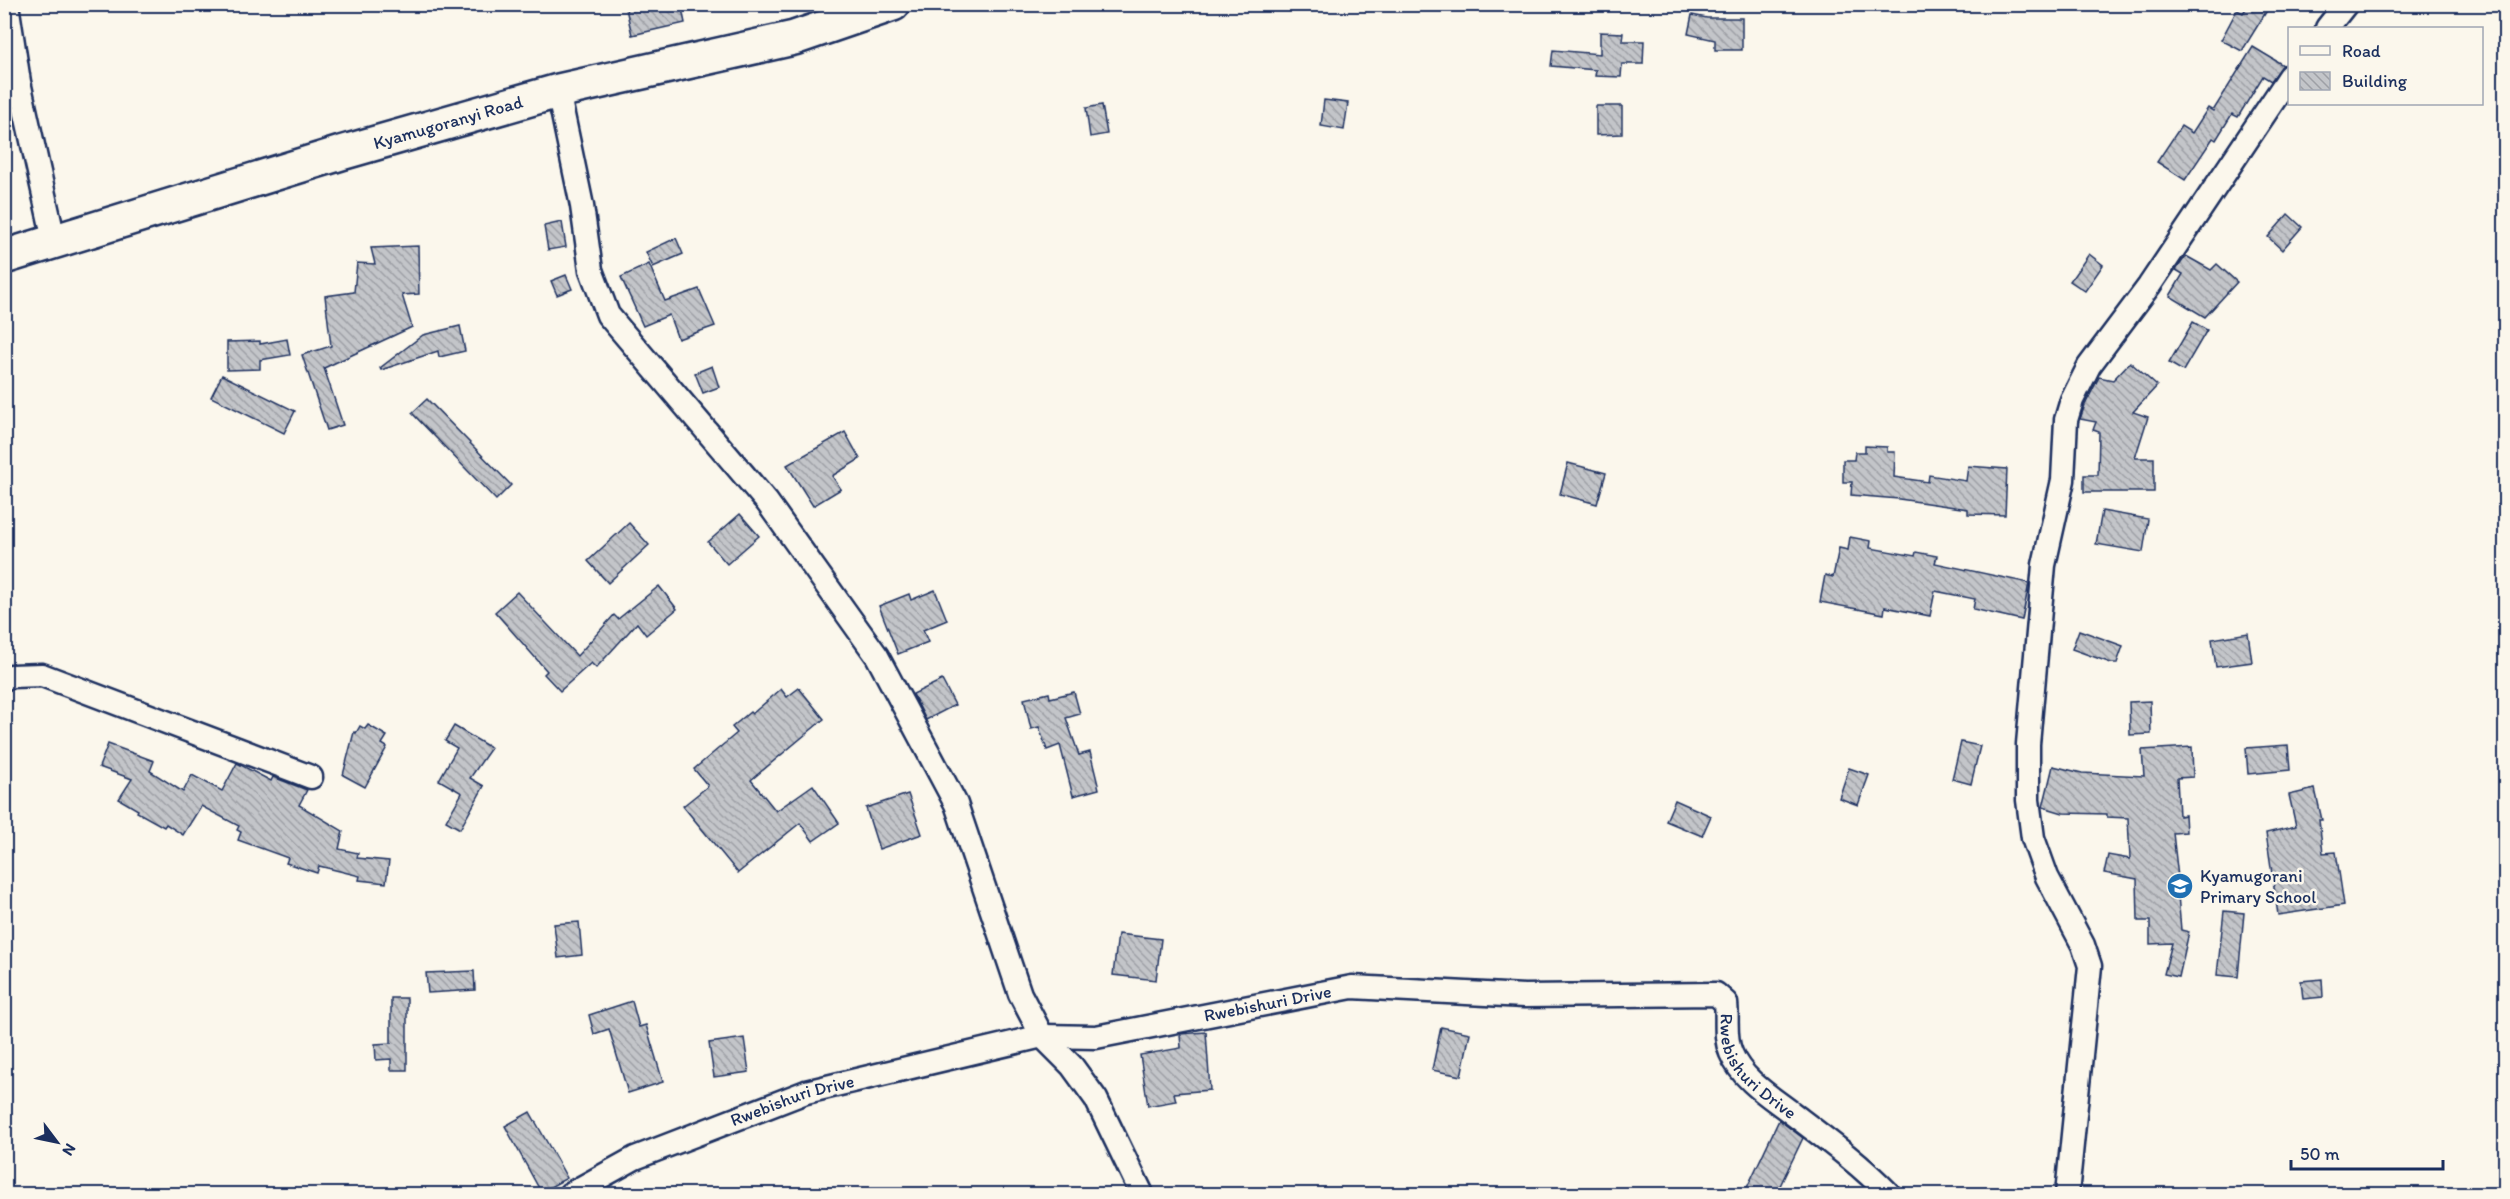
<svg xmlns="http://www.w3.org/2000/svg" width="2510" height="1199" font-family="Itim,sans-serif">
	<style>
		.building { fill: url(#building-back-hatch); stroke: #1b2f5e; stroke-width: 1.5 }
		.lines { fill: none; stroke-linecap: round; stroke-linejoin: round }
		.street-casing { stroke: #1b2f5e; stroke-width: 27 }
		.secondary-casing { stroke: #1b2f5e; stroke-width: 38 }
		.street { stroke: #fbf7ec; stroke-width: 22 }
		.secondary { stroke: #fbf7ec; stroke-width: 33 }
		.labels { text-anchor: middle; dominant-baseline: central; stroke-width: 5; stroke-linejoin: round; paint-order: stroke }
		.street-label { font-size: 18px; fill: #1b2f5e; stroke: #fbf7ec }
		.poi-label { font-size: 18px; fill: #1b2f5e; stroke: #fbf7ec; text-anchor: start }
	</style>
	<defs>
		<pattern id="building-back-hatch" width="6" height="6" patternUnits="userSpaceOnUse" patternTransform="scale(1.5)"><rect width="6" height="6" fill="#c3c5c9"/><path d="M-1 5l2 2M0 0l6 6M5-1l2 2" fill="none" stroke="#9ea0a6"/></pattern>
	</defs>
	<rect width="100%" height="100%" fill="#fbf7ec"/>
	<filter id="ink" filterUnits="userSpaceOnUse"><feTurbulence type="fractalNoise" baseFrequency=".0167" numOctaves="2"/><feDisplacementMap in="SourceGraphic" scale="12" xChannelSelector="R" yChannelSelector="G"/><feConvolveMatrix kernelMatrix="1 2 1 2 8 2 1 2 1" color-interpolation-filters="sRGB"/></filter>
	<g filter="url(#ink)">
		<g class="building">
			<path d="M 625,4 L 681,4 L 685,23 L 632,35 Z"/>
			<path d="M 2249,4 L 2271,4 L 2242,51 L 2221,40 L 2237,10 L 2243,13 Z"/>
			<path d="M 1692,15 L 1707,18 L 1742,18 L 1742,50 L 1715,50 L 1715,40 L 1688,34 Z"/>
			<path d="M 1600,32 L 1623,33 L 1622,41 L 1644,41 L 1643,64 L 1622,64 L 1621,77 L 1595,76 L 1596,70 L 1551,66 L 1553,50 L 1600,54 Z"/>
			<path d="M 2253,47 L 2283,65 L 2271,81 L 2263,76 L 2238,117 L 2232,114 L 2216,140 L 2213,138 L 2185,180 L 2157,162 L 2181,126 L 2192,133 L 2208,108 L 2213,111 Z"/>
			<path d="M 1324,100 L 1348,103 L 1344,130 L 1321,126 Z"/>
			<path d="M 1102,105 L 1107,134 L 1090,137 L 1086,108 Z"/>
			<path d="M 1596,106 L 1622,106 L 1622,134 L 1596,135 Z"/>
			<path d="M 2288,214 L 2302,227 L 2282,250 L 2268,237 Z"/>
			<path d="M 562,222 L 566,247 L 548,250 L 544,226 Z"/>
			<path d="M 676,238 L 683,254 L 653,267 L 646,252 Z"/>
			<path d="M 418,246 L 419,294 L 402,295 L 412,327 L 324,368 L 343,425 L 327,430 L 302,355 L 331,346 L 325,296 L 354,292 L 357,263 L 375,264 L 371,248 Z"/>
			<path d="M 2089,254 L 2103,265 L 2085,291 L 2070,281 Z"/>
			<path d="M 2186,256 L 2211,270 L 2217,264 L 2237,282 L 2205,317 L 2170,296 L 2183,274 L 2176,270 Z"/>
			<path d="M 649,264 L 665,301 L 699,289 L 715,326 L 678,339 L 669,315 L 643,326 L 621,277 Z"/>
			<path d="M 566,275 L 572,289 L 557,295 L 551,281 Z"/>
			<path d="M 2193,322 L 2207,330 L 2183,371 L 2169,363 Z"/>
			<path d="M 460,326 L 465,351 L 439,357 L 438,351 L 381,370 L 380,368 L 423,335 Z"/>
			<path d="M 287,339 L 290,355 L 260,360 L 260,369 L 227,370 L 227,342 L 260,341 L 260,344 Z"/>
			<path d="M 2130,362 L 2157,386 L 2133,412 L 2148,417 L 2135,458 L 2154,458 L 2154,492 L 2084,492 L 2084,475 L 2098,475 L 2099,432 L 2093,430 L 2096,422 L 2080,419 L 2085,405 L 2099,377 L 2113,380 Z"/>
			<path d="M 712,366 L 719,387 L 703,393 L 695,373 Z"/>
			<path d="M 222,375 L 295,411 L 284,433 L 211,397 Z"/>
			<path d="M 427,399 L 511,485 L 496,500 L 412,413 Z"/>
			<path d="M 845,432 L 860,459 L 832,476 L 841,489 L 813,506 L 787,465 Z"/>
			<path d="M 1865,446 L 1887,447 L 1887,452 L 1895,452 L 1894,477 L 1928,482 L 1929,475 L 1966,481 L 1968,466 L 2007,469 L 2005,515 L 1968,514 L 1968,509 L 1899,499 L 1851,495 L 1852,482 L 1843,482 L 1843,460 L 1854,460 L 1855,452 L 1865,452 Z"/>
			<path d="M 1568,463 L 1606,473 L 1597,504 L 1560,494 Z"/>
			<path d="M 2102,511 L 2148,519 L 2143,552 L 2096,544 Z"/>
			<path d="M 740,514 L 759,536 L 727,564 L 708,542 Z"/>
			<path d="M 629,523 L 649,545 L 608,583 L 588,561 Z"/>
			<path d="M 1850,537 L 1871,541 L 1870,548 L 1915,556 L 1916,552 L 1937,556 L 1935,563 L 2029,583 L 2022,620 L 1973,609 L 1975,599 L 1935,591 L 1930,616 L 1885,607 L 1884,614 L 1820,602 L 1825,575 L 1833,577 L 1839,548 L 1848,550 Z"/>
			<path d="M 659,586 L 677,609 L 646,635 L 637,623 L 596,668 L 591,663 L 560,691 L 544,674 L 547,671 L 495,612 L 517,592 L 577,656 L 614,615 L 618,619 Z"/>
			<path d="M 935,590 L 947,620 L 923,630 L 928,642 L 898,654 L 879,606 L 909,594 L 911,600 Z"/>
			<path d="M 2079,630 L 2123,646 L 2117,663 L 2111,663 L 2072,649 Z"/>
			<path d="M 2248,633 L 2252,662 L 2216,667 L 2212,639 Z"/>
			<path d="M 942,680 L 955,705 L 926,720 L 913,694 Z"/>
			<path d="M 799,688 L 824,719 L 751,780 L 776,811 L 813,785 L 839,823 L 813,841 L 800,823 L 738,873 L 683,806 L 708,786 L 694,769 L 737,733 L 732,727 L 750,712 L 752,714 L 781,689 L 787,697 Z"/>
			<path d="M 1074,692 L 1080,714 L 1066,718 L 1079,755 L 1090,752 L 1099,789 L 1073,796 L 1060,745 L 1047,750 L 1039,727 L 1031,729 L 1024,699 L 1049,693 L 1050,698 Z"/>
			<path d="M 2150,701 L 2151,734 L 2130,735 L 2129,702 Z"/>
			<path d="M 368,725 L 387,736 L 382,744 L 387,747 L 365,787 L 343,775 L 354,732 L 356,733 L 360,726 L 365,729 Z"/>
			<path d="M 454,726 L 491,748 L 470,778 L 484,786 L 460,829 L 446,821 L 462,793 L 439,780 L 457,748 L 445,741 Z"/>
			<path d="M 1961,742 L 1980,746 L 1971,784 L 1952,779 Z"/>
			<path d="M 108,744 L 154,761 L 150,771 L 183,792 L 192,775 L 222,791 L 237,763 L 271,781 L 273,777 L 307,790 L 299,805 L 343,831 L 339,849 L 358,853 L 357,858 L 389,861 L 386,883 L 359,880 L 360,876 L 319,866 L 317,873 L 286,863 L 288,858 L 238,840 L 241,832 L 237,830 L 239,826 L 201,806 L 183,835 L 166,824 L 164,827 L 137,812 L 138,810 L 119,799 L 132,779 L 99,767 Z"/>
			<path d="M 2288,745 L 2290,770 L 2248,774 L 2246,748 Z"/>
			<path d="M 2192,747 L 2193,777 L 2177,778 L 2179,816 L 2185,815 L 2186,832 L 2173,833 L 2180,895 L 2178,895 L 2181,930 L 2189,932 L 2179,977 L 2164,974 L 2172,943 L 2150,944 L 2150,921 L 2138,921 L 2137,879 L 2104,873 L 2108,855 L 2130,859 L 2128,818 L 2107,817 L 2107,814 L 2063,813 L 2043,807 L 2053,766 L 2082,773 L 2144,776 L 2142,750 Z"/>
			<path d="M 1849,768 L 1869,775 L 1858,805 L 1839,798 Z"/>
			<path d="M 2315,789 L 2322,820 L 2319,820 L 2323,853 L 2336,852 L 2344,905 L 2278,915 L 2266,833 L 2296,826 L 2289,795 Z"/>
			<path d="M 908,794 L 922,834 L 879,849 L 866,808 Z"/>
			<path d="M 1675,800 L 1711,816 L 1702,836 L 1666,821 Z"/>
			<path d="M 2224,911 L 2244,913 L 2238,977 L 2217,975 Z"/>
			<path d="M 579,922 L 582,955 L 558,958 L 554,924 Z"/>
			<path d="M 1118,934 L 1161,939 L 1156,980 L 1113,975 Z"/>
			<path d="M 474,971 L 475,990 L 428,993 L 426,973 Z"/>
			<path d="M 2322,979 L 2323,997 L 2303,999 L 2301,981 Z"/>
			<path d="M 391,998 L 407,998 L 407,1070 L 391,1070 L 391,1059 L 376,1060 L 375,1044 L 391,1043 Z"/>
			<path d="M 632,1001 L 639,1027 L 646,1025 L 663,1082 L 628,1093 L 609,1029 L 594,1034 L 589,1015 Z"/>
			<path d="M 1441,1027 L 1470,1033 L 1461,1076 L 1432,1070 Z"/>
			<path d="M 1206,1032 L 1210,1090 L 1174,1093 L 1176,1101 L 1148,1106 L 1140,1055 L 1181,1048 L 1180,1034 Z"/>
			<path d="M 744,1038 L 749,1072 L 714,1077 L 709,1043 Z"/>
			<path d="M 530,1112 L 567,1178 L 541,1192 L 505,1126 Z"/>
			<path d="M 1779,1120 L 1803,1138 L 1776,1194 L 1744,1194 Z"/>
		</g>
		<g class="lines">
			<defs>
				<g id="street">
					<path d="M 7,4 L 19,82 L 54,240"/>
					<path d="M 2327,28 L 2346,4"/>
					<path d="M 558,91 L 582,206 L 591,270 L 608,315 L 767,502 L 877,656 L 956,804 L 1020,994 L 1042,1036 L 1072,1066 L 1096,1099 L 1142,1194"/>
					<path d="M 4,679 L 11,676 L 42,675 L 311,777"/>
					<path id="s1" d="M 570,1194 L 635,1158 L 806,1092 L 1042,1036 L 1096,1037 L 1352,987 L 1524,996 L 1716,994 L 1726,1003 C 1728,1020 1724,1037 1731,1053 C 1742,1080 1771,1097 1793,1114 C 1826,1139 1860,1164 1889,1194"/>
					<path d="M 2067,1194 L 2090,966 L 2083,945 L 2047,877 L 2033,838 L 2028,800 L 2028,744 L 2044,565 L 2063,480 L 2066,420 L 2072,400 L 2089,366 L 2149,286 L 2290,76"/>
				</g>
				<g id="secondary">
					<path id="s2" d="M 4,257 L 341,153 L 558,91 L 794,38 L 893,4"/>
				</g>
			</defs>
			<use href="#street" class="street-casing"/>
			<use href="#secondary" class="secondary-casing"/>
			<use href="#street" class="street"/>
			<use href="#secondary" class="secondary"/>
		</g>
	</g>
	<defs>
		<symbol id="school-disc" viewBox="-11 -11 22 22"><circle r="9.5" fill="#1f6fb2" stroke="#fbf7ec"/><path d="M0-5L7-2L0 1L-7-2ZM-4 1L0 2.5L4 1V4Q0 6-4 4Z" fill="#fff"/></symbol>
	</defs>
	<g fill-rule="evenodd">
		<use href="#school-disc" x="2165" y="871" width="30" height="30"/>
	</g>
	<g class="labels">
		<g class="street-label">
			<text stroke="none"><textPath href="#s2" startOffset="464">Kyamugoranyi Road</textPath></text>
			<text stroke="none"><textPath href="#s1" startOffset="729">Rwebishuri Drive</textPath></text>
			<text stroke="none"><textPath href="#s1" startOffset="1268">Rwebishuri Drive</textPath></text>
			<text stroke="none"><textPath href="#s1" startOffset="242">Rwebishuri Drive</textPath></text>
		</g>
		<g class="poi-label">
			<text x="2200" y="876">Kyamugorani<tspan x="2200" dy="21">Primary School</tspan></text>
		</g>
	</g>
	<rect width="2510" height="1199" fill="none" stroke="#fbf7ec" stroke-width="24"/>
	<rect x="12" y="12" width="2486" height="1175" fill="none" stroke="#1b2f5e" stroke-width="2" filter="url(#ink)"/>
	<rect x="2288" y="27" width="195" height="78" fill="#fbf7ec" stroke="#a1a7b3" stroke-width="1.5"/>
	<rect x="2300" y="46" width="30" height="9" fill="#fbf7ec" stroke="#a1a7b3" stroke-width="1.5"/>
	<text x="2342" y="57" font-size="18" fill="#1b2f5e">Road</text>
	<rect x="2300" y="72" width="30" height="18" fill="url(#building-back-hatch)" stroke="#a1a7b3" stroke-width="1.5"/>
	<text x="2342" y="87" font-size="18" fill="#1b2f5e">Building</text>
	<g transform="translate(57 1142) rotate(122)" stroke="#fbf7ec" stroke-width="4.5" paint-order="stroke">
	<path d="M0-4.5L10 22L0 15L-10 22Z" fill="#1b2f5e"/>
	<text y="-9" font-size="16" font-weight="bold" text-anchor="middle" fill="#1b2f5e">N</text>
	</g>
	<path d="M2291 1160v9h152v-9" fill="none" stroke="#1b2f5e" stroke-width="3"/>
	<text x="2300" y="1160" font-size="18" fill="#1b2f5e" stroke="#fbf7ec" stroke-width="4.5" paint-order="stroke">50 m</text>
</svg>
